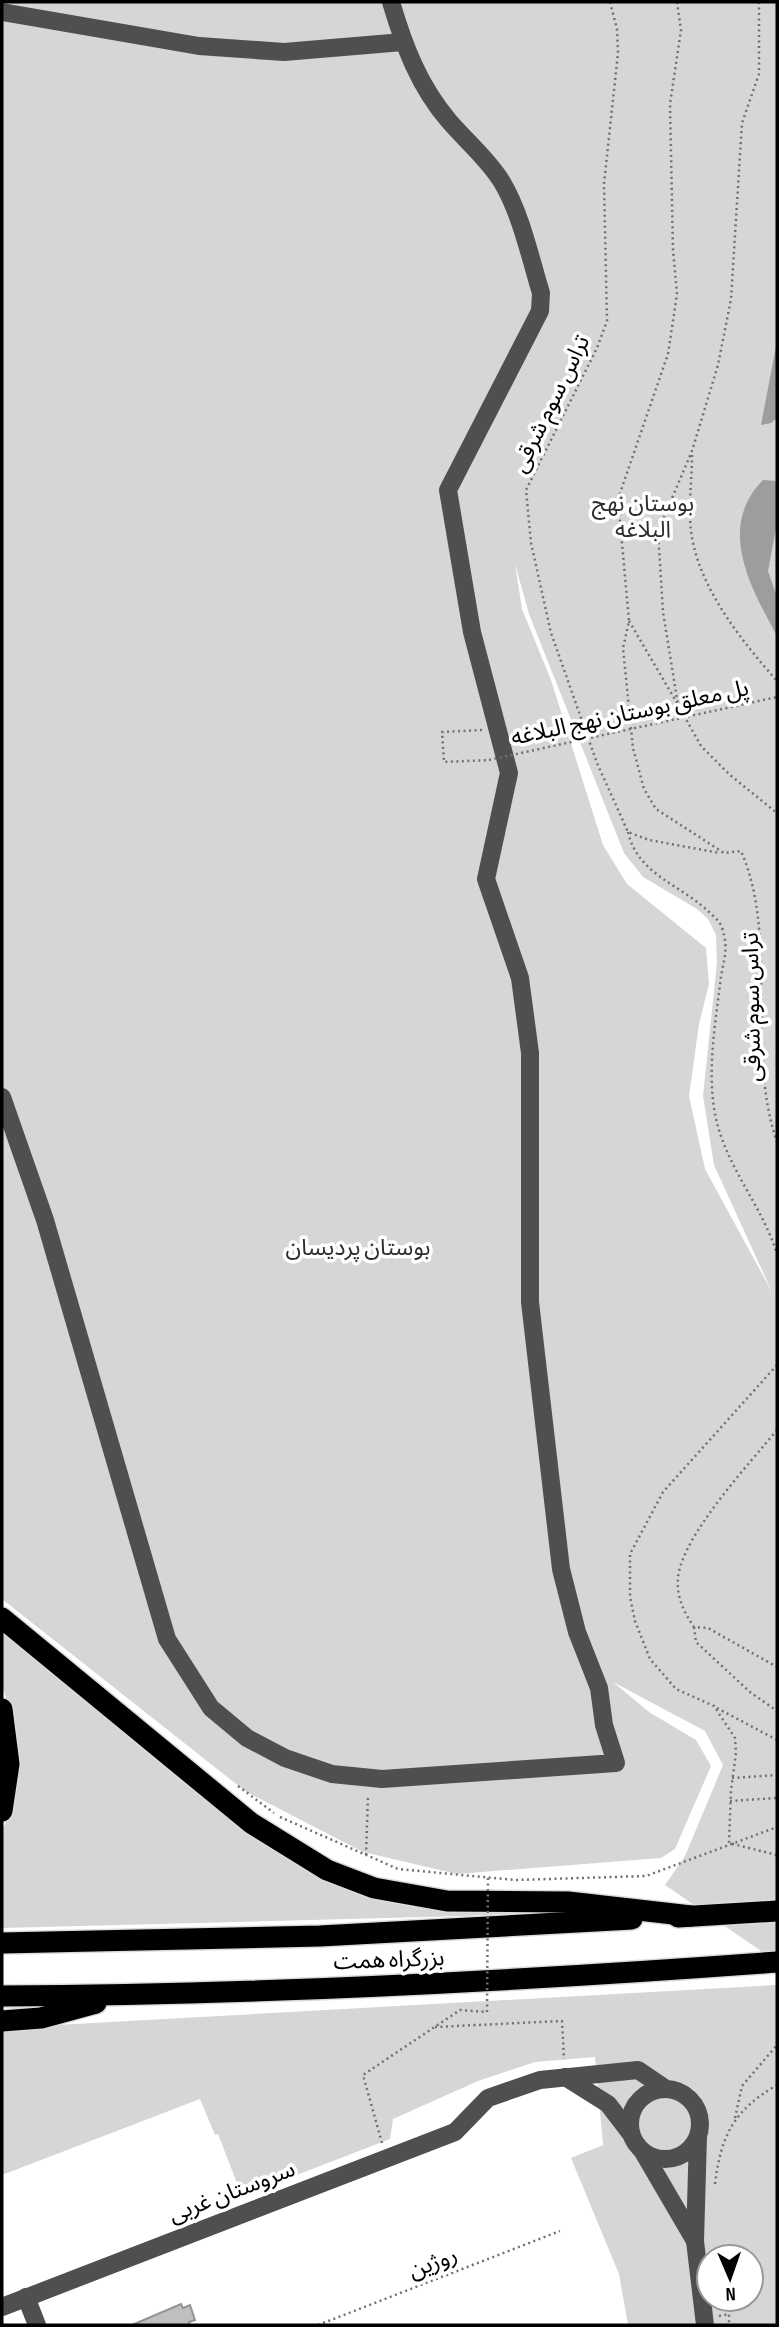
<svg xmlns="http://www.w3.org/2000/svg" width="779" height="2327" font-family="'Sofia Sans Condensed','Noto Sans Arabic',sans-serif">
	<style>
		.green { fill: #d6d6d6; fill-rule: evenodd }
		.water { fill: #9d9d9d }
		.building { fill: #bfbfbf; stroke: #939393; stroke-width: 2 }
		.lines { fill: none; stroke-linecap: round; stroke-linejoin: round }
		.highway-casing { stroke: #dbdbdb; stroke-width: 24 }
		.path { stroke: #717171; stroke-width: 2.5; stroke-dasharray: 2 3.5; stroke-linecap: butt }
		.minor { stroke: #4f4f4f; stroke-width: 18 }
		.highway { stroke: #000; stroke-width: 21 }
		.path-bridge { stroke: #717171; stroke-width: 2.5; stroke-dasharray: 2 3.5; stroke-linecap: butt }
		.labels { text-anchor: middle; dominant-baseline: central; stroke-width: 7; stroke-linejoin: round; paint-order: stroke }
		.street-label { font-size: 23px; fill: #000; stroke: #fff }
		.park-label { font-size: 23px; fill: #2d2d2d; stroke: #fff }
	</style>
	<rect width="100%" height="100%" fill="#fff"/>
	<g class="green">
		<path d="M 2,2 L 777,2 L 777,1962 L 665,1885 L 685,1856 L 723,1765 L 705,1731 L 613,1682 L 649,1712 L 696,1740 L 711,1766 L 675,1849 L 661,1858 L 457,1874 L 363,1852 L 245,1791 L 2,1599 ZM 515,564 L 529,614 L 624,853 L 643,877 L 697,909 L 708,919 L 716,935 L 717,963 L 703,1096 L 714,1165 L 772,1292 L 705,1169 L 689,1096 L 699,1024 L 709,984 L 706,948 L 627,884 L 603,845 L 551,680 L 522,609 Z"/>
		<path d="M 2,1628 L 316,1873 L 584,1910 L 464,1916 L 2,1928 L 2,1830 L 7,1820 L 12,1715 L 2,1686 Z"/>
		<path d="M 777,1985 L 777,2325 L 628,2325 L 619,2274 L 571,2158 L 603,2145 L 595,2057 L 535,2062 L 478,2081 L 393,2119 L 390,2139 L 242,2196 L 218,2134 L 215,2135 L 200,2099 L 2,2175 L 2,2028 ZM 709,2257 L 751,2257 L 751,2299 L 709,2299 Z"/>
	</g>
	<g class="water">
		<path d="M 777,341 L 777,418 L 771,423 L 761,425 Z"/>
		<path d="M 763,480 L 777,481 L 777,523 L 768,571 L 777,597 L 777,636 C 751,588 716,528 763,480 Z"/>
	</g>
	<path class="building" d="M 181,2304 L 183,2308 L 190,2305 L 195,2320 L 189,2322 L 190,2325 L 132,2325 Z"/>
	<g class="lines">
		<defs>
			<g id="highway">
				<path d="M 2,1618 L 251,1823 L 327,1870 L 374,1888 L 447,1901 L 568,1902 L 691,1916"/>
				<path d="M 2,1709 L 9,1764 L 2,1811"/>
				<path d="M 678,1917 L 777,1911"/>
				<path d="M 2,1943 L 320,1936 L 632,1919"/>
				<path d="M 2,1996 C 261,1995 519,1981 777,1962"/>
				<path d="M 2,2021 L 41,2018 L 96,2003"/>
			</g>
		</defs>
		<use href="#highway" class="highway-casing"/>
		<g class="path">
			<path d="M 610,2 L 617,29 L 618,53 L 604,184 L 607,321 L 597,348 L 526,490 L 531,543 L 551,633 L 597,763 L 628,832 L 649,840 L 720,853"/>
			<path d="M 677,2 L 681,30 L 670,104 L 673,250 L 677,294 L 668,354 L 618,499 L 629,621 L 623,648 L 633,748 L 644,789 L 656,809 L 724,853 L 741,851 C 779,937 745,1049 777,1142"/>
			<path d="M 759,2 L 759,74 L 742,123 L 731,299 L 718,365 L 692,451 L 658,531 L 663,612 L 678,705 L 701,746 L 730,775 L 777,813"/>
			<path d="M 692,455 C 692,480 688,507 691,531 C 698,587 741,640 777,681"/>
			<path d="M 777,554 L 777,574"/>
			<path d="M 629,621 L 677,703"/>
			<path d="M 482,730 L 442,732 L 444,762 L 489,760"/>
			<path d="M 628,832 C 638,875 680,884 709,912 C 714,917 720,921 722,928 C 730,952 722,962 720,985 C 715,1024 708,1068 714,1108 C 722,1163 761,1202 777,1254"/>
			<path d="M 777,1365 L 663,1492 L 630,1554 L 630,1597 L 635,1621 L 650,1659 L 676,1689 L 714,1706 L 735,1738 L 736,1753 L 731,1790 L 729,1843 L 777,1855"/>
			<path d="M 777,1430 C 749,1464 683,1535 678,1577 C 676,1597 684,1612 694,1627 L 708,1628 L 777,1667"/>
			<path d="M 694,1627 L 696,1642 L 750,1692 L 777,1711"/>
			<path d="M 717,1708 L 777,1740"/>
			<path d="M 732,1778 L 777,1775"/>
			<path d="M 238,1786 L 274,1813"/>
			<path d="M 730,1801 L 777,1798"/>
			<path d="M 280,1817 L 398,1869 L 515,1880 L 646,1876 L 777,1827"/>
			<path d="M 366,1855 L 368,1795"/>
			<path d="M 435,2027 L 562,2021 L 564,2059"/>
			<path d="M 735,2118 L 742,2086 L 777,2045"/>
			<path d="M 382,2143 L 363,2075 L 460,2010 L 487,2012"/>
			<path d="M 715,2184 C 721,2135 734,2110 777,2085"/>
			<path d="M 719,2316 L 729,2314 L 729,2325"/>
			<path d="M 318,2325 L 560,2231"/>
		</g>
		<g class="minor">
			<path d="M 2,12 L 199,46 L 284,52 L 403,42"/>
			<path d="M 2,1097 L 45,1220 L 167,1639 L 211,1708 L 247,1738 L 285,1758 L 332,1774 L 382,1779 L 616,1763 L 604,1725 L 599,1688 L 577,1632 L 561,1569 L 530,1302 L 530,1053 L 520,978 L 486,879 L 509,773 L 472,632 L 448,490 L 540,311 L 541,293 C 530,257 521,214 502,182 C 488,159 467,142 449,121 C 419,86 404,46 391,2"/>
			<path d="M 565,2077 L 608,2104 L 631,2134"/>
			<circle cx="665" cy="2124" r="35"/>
			<path d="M 698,2136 L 695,2241 L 705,2325"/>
			<path d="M 643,2152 L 695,2241"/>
			<path d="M 26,2297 L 37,2325"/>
			<path d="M 2,2307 L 455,2132 L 488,2098 L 540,2080 L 638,2070 L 666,2089"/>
		</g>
		<use href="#highway" class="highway"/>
		<g class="path-bridge">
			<path d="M 489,760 L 777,697"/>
			<path d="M 487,2012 L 488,1876"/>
		</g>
	</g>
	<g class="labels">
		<g class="street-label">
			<text transform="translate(551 404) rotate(-64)">تراس سوم شرقی</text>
			<text transform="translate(630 713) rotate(-12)">پل معلق بوستان نهج البلاغه</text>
			<text transform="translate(752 1007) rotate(-91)">تراس سوم شرقی</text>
			<text transform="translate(389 1960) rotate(-2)">بزرگراه همت</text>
			<text transform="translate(232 2192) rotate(-21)">سروستان غربی</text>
			<text transform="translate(433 2263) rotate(-21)">روژین</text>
		</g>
		<g class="park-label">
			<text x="643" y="504">بوستان نهج<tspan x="643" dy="26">البلاغه</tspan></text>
			<text x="358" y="1248">بوستان پردیسان</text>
		</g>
	</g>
	<rect width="779" height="2327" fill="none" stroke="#000000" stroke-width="7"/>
	<g transform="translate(730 2278) rotate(178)"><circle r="33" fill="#ffffff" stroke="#999999" stroke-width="2"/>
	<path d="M0-5L12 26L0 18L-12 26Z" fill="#000000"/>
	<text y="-10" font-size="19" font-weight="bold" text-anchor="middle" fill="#000000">N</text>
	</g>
</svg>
